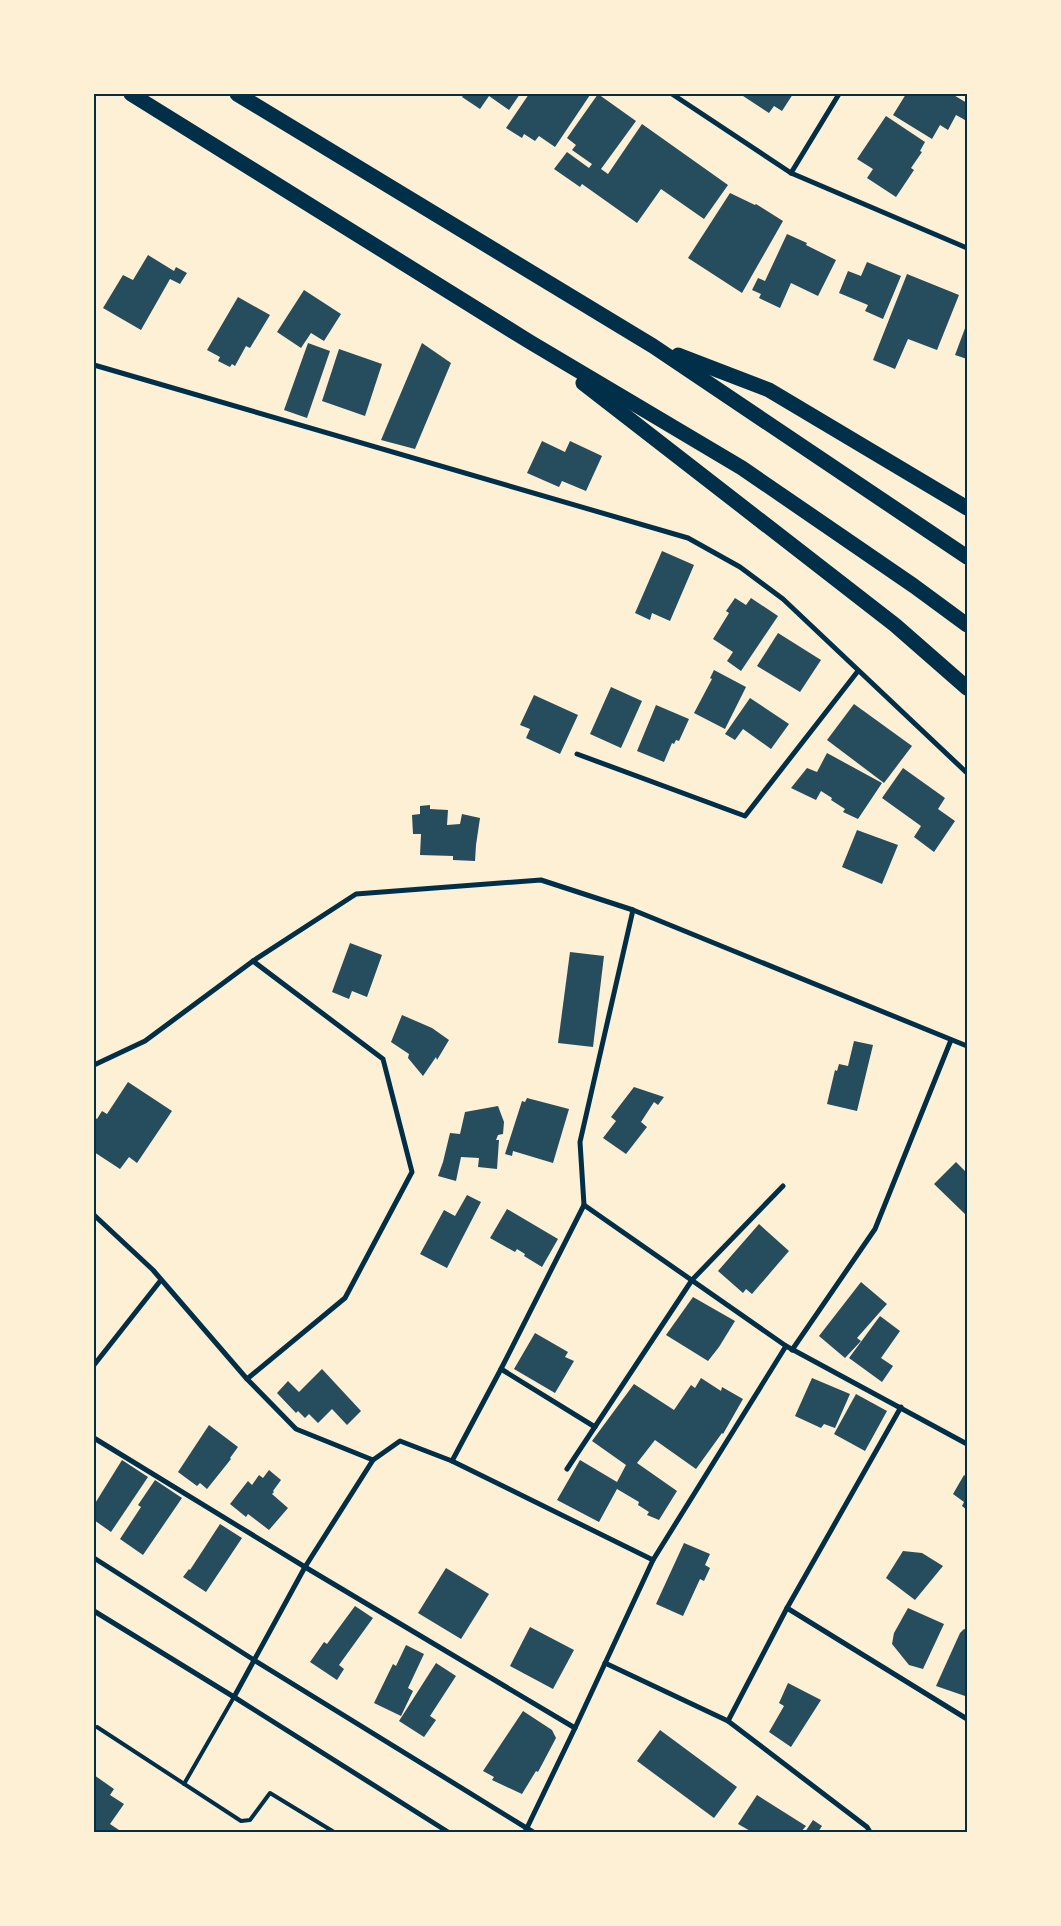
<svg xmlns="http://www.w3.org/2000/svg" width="1061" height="1926" font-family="Jost,sans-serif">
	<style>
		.building { fill: #264d5e }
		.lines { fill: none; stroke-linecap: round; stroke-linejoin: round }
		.service { stroke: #003049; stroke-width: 4 }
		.minor { stroke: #003049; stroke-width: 5 }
		.motorway { stroke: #003049; stroke-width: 15 }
		.neatline { fill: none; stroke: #003049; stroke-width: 2 }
	</style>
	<rect width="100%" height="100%" fill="#fdf0d5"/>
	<g class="building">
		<path d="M 464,94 L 520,94 L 509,110 L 489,96 L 480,109 L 462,97 Z"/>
		<path d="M 529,94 L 588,94 L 590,95 L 555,147 L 539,136 L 535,141 L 524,134 L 522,138 L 506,128 Z"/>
		<path d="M 598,94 L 636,121 L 601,169 L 608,174 L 642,124 L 728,185 L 704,219 L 661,189 L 637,223 L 582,184 L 580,187 L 554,169 L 567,152 L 589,168 L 592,164 L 572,150 L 576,145 L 567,138 Z"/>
		<path d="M 740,94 L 793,94 L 782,111 L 774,106 L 769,113 Z"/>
		<path d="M 906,94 L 952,94 L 967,103 L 967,116 L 965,120 L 956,115 L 948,130 L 940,125 L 932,139 L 893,115 Z"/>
		<path d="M 886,116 L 925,142 L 920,151 L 922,152 L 911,168 L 914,170 L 896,197 L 867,178 L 873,169 L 857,159 Z"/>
		<path d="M 730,193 L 755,205 L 756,204 L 783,221 L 742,293 L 688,258 Z"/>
		<path d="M 787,234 L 807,243 L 806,245 L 836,260 L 818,296 L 791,283 L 780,308 L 759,298 L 761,294 L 752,290 L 758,278 L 765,281 Z"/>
		<path d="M 148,255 L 174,271 L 176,267 L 187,273 L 180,284 L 170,279 L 141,330 L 103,308 L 123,275 L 133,280 Z"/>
		<path d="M 867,262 L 901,276 L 883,319 L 865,311 L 868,305 L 839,293 L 848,271 L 861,276 Z"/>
		<path d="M 907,274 L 959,295 L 937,350 L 908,339 L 895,369 L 873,360 Z"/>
		<path d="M 304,290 L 341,314 L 324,341 L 311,333 L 301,348 L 277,332 Z"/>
		<path d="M 238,297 L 270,315 L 250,348 L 246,346 L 235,366 L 232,364 L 230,367 L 218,361 L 220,357 L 207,350 Z"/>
		<path d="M 967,323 L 967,359 L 955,355 Z"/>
		<path d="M 308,343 L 330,351 L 307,418 L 284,410 Z"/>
		<path d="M 422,343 L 451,363 L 415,449 L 381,440 Z"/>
		<path d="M 339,349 L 382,364 L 365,416 L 322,401 Z"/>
		<path d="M 542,441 L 565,452 L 570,441 L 602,456 L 586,491 L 562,481 L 559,487 L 527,473 Z"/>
		<path d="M 662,551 L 694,565 L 670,621 L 652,613 L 650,620 L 635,613 Z"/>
		<path d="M 735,598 L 746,605 L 751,598 L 778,616 L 741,671 L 727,661 L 733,652 L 713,639 L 729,613 L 726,611 Z"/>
		<path d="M 778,633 L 821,660 L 800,692 L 757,666 Z"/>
		<path d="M 714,670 L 746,687 L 725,729 L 694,713 L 712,679 L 710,678 Z"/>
		<path d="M 611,687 L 642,701 L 621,748 L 590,734 Z"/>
		<path d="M 534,695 L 578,715 L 560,754 L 526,738 L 530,729 L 520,725 Z"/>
		<path d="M 750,698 L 789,724 L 771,749 L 743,729 L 735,740 L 725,734 Z"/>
		<path d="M 854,704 L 912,746 L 884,783 L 827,740 Z"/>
		<path d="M 656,705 L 689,719 L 679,741 L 676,740 L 674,744 L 672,743 L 664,762 L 637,751 Z"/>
		<path d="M 827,753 L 882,783 L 858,819 L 843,812 L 845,809 L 831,800 L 832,798 L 821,791 L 816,800 L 791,788 L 807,768 L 817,772 Z"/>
		<path d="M 903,768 L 945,798 L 938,809 L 955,821 L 934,852 L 914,837 L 921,826 L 882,798 Z"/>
		<path d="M 430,805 L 430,809 L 448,810 L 447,825 L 460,824 L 462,814 L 480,818 L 476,845 L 475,861 L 453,860 L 453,856 L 420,855 L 421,834 L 413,834 L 412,815 L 420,814 L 420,806 Z"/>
		<path d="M 857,830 L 898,845 L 882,884 L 842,867 Z"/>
		<path d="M 350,943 L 382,955 L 367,997 L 352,991 L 349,999 L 332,992 Z"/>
		<path d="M 570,952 L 604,956 L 593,1047 L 558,1043 Z"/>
		<path d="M 402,1015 L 432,1028 L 449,1040 L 437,1060 L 436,1057 L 423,1076 L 408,1058 L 409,1054 L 391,1042 Z"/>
		<path d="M 854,1041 L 873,1045 L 857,1111 L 827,1104 L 835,1070 L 837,1071 L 839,1064 L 848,1066 Z"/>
		<path d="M 128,1082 L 172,1111 L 137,1163 L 129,1157 L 120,1169 L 94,1152 L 94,1117 L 97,1119 L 102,1111 L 107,1114 Z"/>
		<path d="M 634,1087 L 664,1097 L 658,1105 L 654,1102 L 641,1122 L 647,1127 L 626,1154 L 603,1138 L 616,1121 L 611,1117 Z"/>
		<path d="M 527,1098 L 569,1109 L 553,1163 L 513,1151 L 512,1156 L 505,1154 L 522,1101 L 525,1102 Z"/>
		<path d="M 498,1106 L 504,1122 L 503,1134 L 498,1135 L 496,1140 L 499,1140 L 497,1169 L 478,1167 L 479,1158 L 461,1157 L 456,1181 L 438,1176 L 443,1162 L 450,1133 L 460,1134 L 465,1112 Z"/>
		<path d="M 956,1162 L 967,1173 L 967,1216 L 934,1184 Z"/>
		<path d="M 467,1195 L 481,1202 L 447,1268 L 420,1254 L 444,1210 L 455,1216 Z"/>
		<path d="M 507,1209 L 558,1239 L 542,1267 L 524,1256 L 525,1254 L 517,1249 L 515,1252 L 490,1238 Z"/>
		<path d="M 759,1224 L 789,1251 L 752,1294 L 746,1289 L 743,1293 L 718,1271 Z"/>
		<path d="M 861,1282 L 887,1304 L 857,1338 L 861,1341 L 845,1358 L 819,1336 Z"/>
		<path d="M 693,1297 L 735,1321 L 719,1347 L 708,1361 L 666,1335 Z"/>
		<path d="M 880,1316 L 900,1331 L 881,1358 L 893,1366 L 882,1382 L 849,1358 Z"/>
		<path d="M 535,1333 L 568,1352 L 565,1357 L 574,1361 L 555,1393 L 514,1369 Z"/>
		<path d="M 322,1369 L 361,1411 L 347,1425 L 332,1409 L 318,1423 L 309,1414 L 305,1418 L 298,1411 L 296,1413 L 277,1393 L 288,1381 L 299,1392 Z"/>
		<path d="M 701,1378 L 721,1391 L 722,1387 L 743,1399 L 723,1434 L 722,1433 L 696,1469 L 655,1440 L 637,1463 L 677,1491 L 659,1520 L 647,1515 L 649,1512 L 638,1505 L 639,1502 L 617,1489 L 599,1522 L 557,1500 L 580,1460 L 617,1482 L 626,1465 L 592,1441 L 634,1384 L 674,1410 L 691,1385 L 695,1388 Z"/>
		<path d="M 812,1378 L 850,1394 L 835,1428 L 824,1424 L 821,1428 L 795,1416 Z"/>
		<path d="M 856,1394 L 887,1411 L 865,1451 L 834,1434 Z"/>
		<path d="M 209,1425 L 238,1447 L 230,1458 L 231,1459 L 207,1489 L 200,1483 L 197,1486 L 178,1472 Z"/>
		<path d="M 122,1460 L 148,1477 L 111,1532 L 94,1520 L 94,1505 Z"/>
		<path d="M 269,1470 L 281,1480 L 273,1491 L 274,1492 L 272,1494 L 288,1508 L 269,1530 L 248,1514 L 246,1517 L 230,1504 L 248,1481 L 252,1485 L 259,1475 L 263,1478 Z"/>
		<path d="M 964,1475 L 967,1477 L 967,1510 L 962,1506 L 964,1502 L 953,1494 Z"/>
		<path d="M 155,1480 L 182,1498 L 143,1555 L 120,1539 L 141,1507 L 138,1505 Z"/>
		<path d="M 220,1524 L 242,1538 L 206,1592 L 183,1577 L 189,1569 L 190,1570 Z"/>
		<path d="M 684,1543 L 710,1554 L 705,1565 L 710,1568 L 704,1581 L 700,1579 L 683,1616 L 656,1604 Z"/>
		<path d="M 903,1551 L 922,1553 L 943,1566 L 915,1600 L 886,1578 Z"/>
		<path d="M 446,1568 L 489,1594 L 461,1639 L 418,1613 Z"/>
		<path d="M 355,1606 L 373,1618 L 339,1665 L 344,1669 L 337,1680 L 310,1662 L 324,1642 L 327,1644 Z"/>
		<path d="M 908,1608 L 944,1624 L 923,1669 L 909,1665 L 892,1644 L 894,1633 Z"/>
		<path d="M 530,1627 L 574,1650 L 553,1689 L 510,1666 Z"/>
		<path d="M 964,1629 L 967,1630 L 967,1691 L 965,1696 L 936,1686 L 960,1633 Z"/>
		<path d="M 406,1645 L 424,1654 L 408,1688 L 413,1691 L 401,1716 L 374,1703 L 393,1664 L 396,1666 Z"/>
		<path d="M 436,1663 L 456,1676 L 430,1716 L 436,1720 L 424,1737 L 399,1721 Z"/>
		<path d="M 788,1683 L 821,1700 L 791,1747 L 769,1732 L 784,1706 L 779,1703 Z"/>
		<path d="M 523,1711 L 552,1730 L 556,1738 L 538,1772 L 536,1771 L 522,1794 L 492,1780 L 494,1777 L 483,1771 Z"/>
		<path d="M 660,1730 L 737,1787 L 714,1818 L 637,1761 Z"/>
		<path d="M 94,1775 L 114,1789 L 110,1795 L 124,1804 L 110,1824 L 119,1830 L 118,1832 L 94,1832 Z"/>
		<path d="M 757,1795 L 806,1826 L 801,1832 L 752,1832 L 738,1824 Z"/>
		<path d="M 813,1820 L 822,1826 L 818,1832 L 805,1832 Z"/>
	</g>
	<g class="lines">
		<g class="service">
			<path d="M 97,1727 L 241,1821 L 250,1820 L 270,1793 L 334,1832"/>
			<path d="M 184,1784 L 234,1697"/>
		</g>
		<g class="minor">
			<path d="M 672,94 L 791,173 L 967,248"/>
			<path d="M 791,173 L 839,94"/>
			<path d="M 94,365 L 688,538 L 740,567 L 783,599 L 967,773"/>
			<path d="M 577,754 L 745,816 L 858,671"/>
			<path d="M 633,910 L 580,1142 L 584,1205 L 786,1346 L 967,1444"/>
			<path d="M 94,1065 L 145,1041 L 253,961 L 356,894 L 541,880 L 633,910 L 967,1046"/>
			<path d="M 94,1215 L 153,1270 L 247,1379 L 296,1429 L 373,1460 L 400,1441 L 452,1461 L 653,1560"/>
			<path d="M 792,1350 L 875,1229 L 951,1040"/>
			<path d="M 94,1365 L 161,1280"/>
			<path d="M 501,1369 L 595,1427"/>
			<path d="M 247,1379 L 345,1298 L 412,1172 L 383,1059 L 253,961"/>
			<path d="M 94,1438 L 305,1567 L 575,1728"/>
			<path d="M 452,1461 L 501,1369 L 584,1205"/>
			<path d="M 567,1469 L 692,1280 L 783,1186"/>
			<path d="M 94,1558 L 254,1660 L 533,1832"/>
			<path d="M 787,1608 L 967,1719"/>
			<path d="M 94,1611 L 234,1697 L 448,1832"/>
			<path d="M 605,1663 L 728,1721 L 867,1827 L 870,1832"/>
			<path d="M 234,1697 L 305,1567 L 373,1460"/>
			<path d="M 728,1721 L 787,1608 L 901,1407"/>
			<path d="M 525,1832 L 575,1728 L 653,1560 L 786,1346"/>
		</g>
		<g class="motorway">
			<path d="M 131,94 L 530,342 L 742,468 L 914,586 L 967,625"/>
			<path d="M 237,94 L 653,346 L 967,557"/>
			<path d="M 678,355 L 769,390 L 967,508"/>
			<path d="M 583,383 L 895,625 L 967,688"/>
		</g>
	</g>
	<rect width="1061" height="1926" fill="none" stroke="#fdf0d5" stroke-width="190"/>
	<rect x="95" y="95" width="871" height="1736" class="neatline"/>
</svg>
